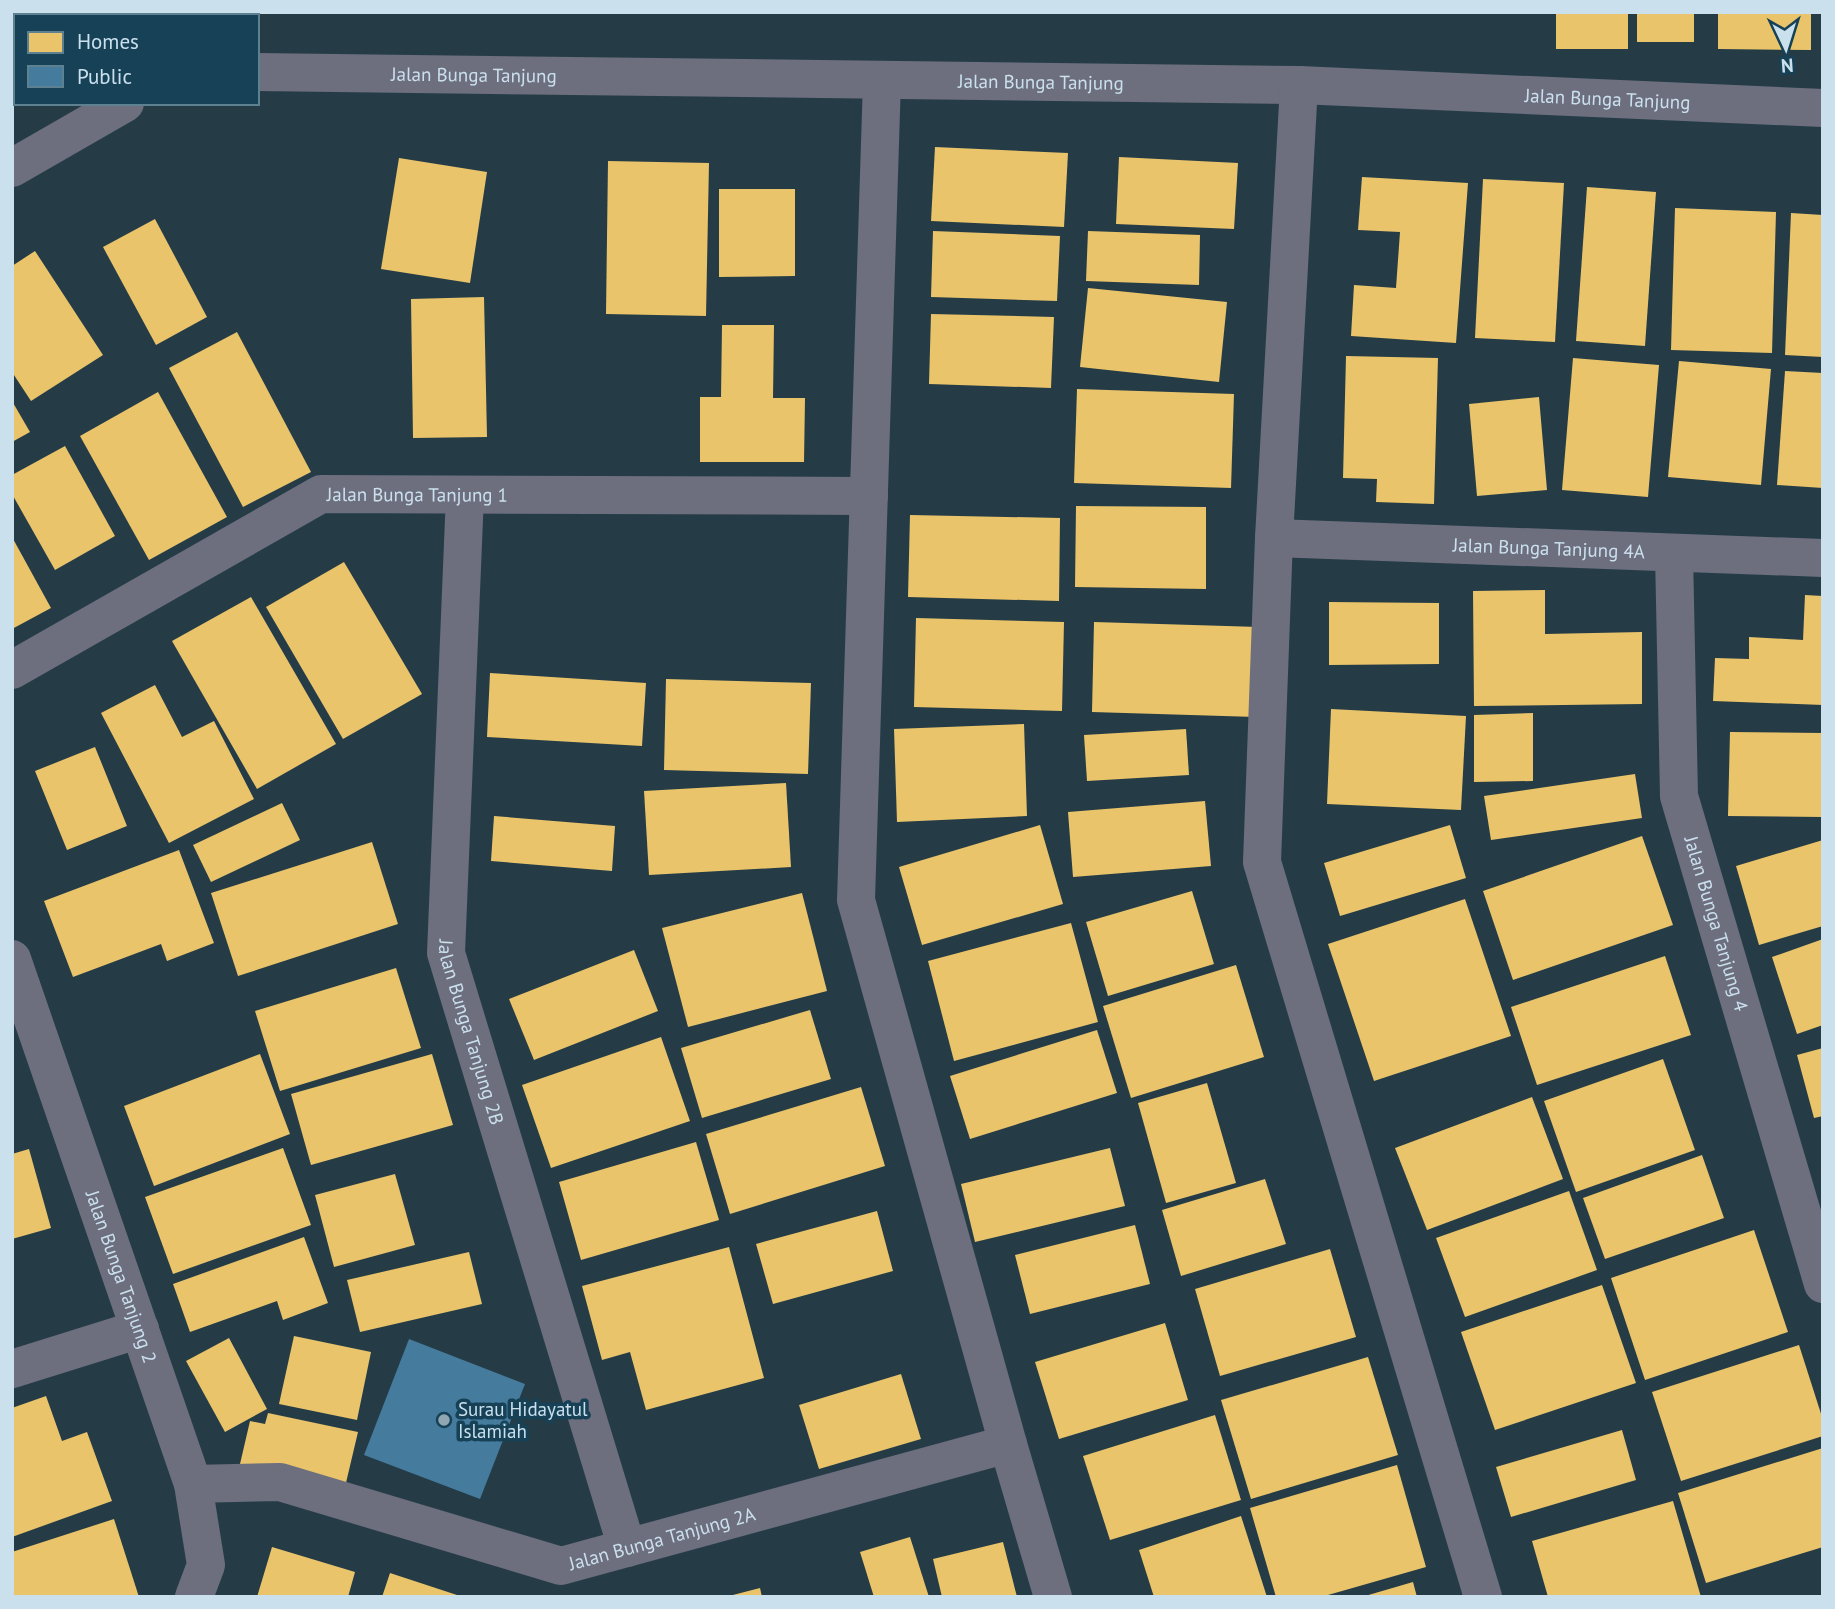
<svg xmlns="http://www.w3.org/2000/svg" width="1835" height="1609" font-family="'PT Sans',sans-serif">
	<style>
		.homes { fill: #e9c46a }
		.public { fill: #457b9d }
		.lines { fill: none; stroke-linecap: round; stroke-linejoin: round }
		.minor { stroke: #6d6e7e; stroke-width: 38 }
		.poi-dot { fill: #90a7b3; stroke: #164156; stroke-width: 2.5 }
		.labels { text-anchor: middle; dominant-baseline: central; stroke-width: 7; stroke-linejoin: round; paint-order: stroke }
		.street-label { font-size: 19px; fill: #cae0ed; stroke: #164156 }
		.poi-label { font-size: 19px; fill: #cae0ed; stroke: #164156; text-anchor: start }
	</style>
	<rect width="100%" height="100%" fill="#253c47"/>
	<g class="homes">
		<path d="M 48,12 L 147,12 L 149,16 L 50,16 Z"/>
		<rect x="1556" y="12" width="72" height="37"/>
		<rect x="1637" y="12" width="57" height="30"/>
		<path d="M 1718,12 L 1811,12 L 1811,50 L 1718,49 Z"/>
		<path d="M 935,147 L 1068,153 L 1064,227 L 931,221 Z"/>
		<path d="M 1119,157 L 1238,163 L 1234,229 L 1116,224 Z"/>
		<path d="M 399,158 L 487,172 L 470,283 L 381,269 Z"/>
		<path d="M 608,161 L 709,163 L 706,316 L 606,314 Z"/>
		<path d="M 1362,177 L 1468,183 L 1456,343 L 1351,336 L 1354,285 L 1396,288 L 1400,232 L 1358,230 Z"/>
		<path d="M 1483,179 L 1564,183 L 1555,342 L 1475,338 Z"/>
		<path d="M 1587,187 L 1656,192 L 1645,346 L 1576,341 Z"/>
		<path d="M 719,189 L 795,189 L 795,276 L 719,277 Z"/>
		<path d="M 1675,208 L 1776,212 L 1772,353 L 1671,350 Z"/>
		<path d="M 1791,213 L 1823,215 L 1823,357 L 1785,355 Z"/>
		<path d="M 155,219 L 207,317 L 156,345 L 103,247 Z"/>
		<path d="M 933,231 L 1060,236 L 1057,301 L 931,297 Z"/>
		<path d="M 1088,231 L 1200,235 L 1199,285 L 1086,281 Z"/>
		<path d="M 35,251 L 103,355 L 31,401 L 12,372 L 12,266 Z"/>
		<path d="M 1088,288 L 1227,302 L 1219,382 L 1080,367 Z"/>
		<path d="M 484,297 L 487,437 L 413,438 L 411,299 Z"/>
		<path d="M 931,314 L 1054,317 L 1051,388 L 929,384 Z"/>
		<path d="M 722,325 L 774,325 L 773,398 L 805,398 L 804,462 L 700,462 L 700,397 L 721,397 Z"/>
		<path d="M 237,332 L 311,472 L 243,507 L 169,368 Z"/>
		<path d="M 1346,356 L 1438,358 L 1434,504 L 1376,502 L 1377,479 L 1343,478 Z"/>
		<path d="M 1573,358 L 1659,365 L 1648,497 L 1562,490 Z"/>
		<path d="M 1679,361 L 1771,369 L 1761,485 L 1668,477 Z"/>
		<path d="M 1785,371 L 1823,373 L 1823,488 L 1777,485 Z"/>
		<path d="M 1077,389 L 1234,394 L 1231,488 L 1074,483 Z"/>
		<path d="M 158,392 L 227,517 L 149,560 L 80,436 Z"/>
		<path d="M 1539,397 L 1547,490 L 1477,496 L 1469,404 Z"/>
		<path d="M 12,401 L 30,432 L 12,442 Z"/>
		<path d="M 65,446 L 115,536 L 55,570 L 12,494 L 12,475 Z"/>
		<path d="M 1076,506 L 1206,507 L 1206,589 L 1075,587 Z"/>
		<path d="M 910,515 L 1060,518 L 1059,601 L 908,597 Z"/>
		<path d="M 12,537 L 51,608 L 12,629 Z"/>
		<path d="M 344,562 L 422,694 L 343,739 L 266,607 Z"/>
		<path d="M 1545,590 L 1545,634 L 1642,632 L 1642,704 L 1474,706 L 1473,591 Z"/>
		<path d="M 1805,595 L 1823,596 L 1823,705 L 1713,701 L 1715,658 L 1749,659 L 1749,637 L 1803,640 Z"/>
		<path d="M 251,597 L 336,744 L 257,789 L 172,641 Z"/>
		<path d="M 1329,602 L 1439,603 L 1439,664 L 1329,665 Z"/>
		<path d="M 916,618 L 1064,622 L 1062,711 L 914,707 Z"/>
		<path d="M 1094,622 L 1259,627 L 1256,717 L 1092,712 Z"/>
		<path d="M 490,673 L 646,683 L 642,746 L 487,737 Z"/>
		<path d="M 666,679 L 811,683 L 808,774 L 664,770 Z"/>
		<path d="M 155,685 L 182,737 L 214,721 L 254,799 L 169,843 L 101,713 Z"/>
		<path d="M 1331,709 L 1466,716 L 1461,810 L 1327,804 Z"/>
		<path d="M 1533,713 L 1533,781 L 1474,782 L 1474,715 Z"/>
		<path d="M 1024,724 L 1027,816 L 897,822 L 894,729 Z"/>
		<path d="M 1186,729 L 1189,775 L 1087,781 L 1084,735 Z"/>
		<path d="M 1730,732 L 1823,733 L 1823,817 L 1728,816 Z"/>
		<path d="M 95,747 L 127,826 L 67,850 L 35,771 Z"/>
		<path d="M 1635,774 L 1642,818 L 1491,840 L 1484,796 Z"/>
		<path d="M 786,783 L 791,867 L 649,875 L 644,791 Z"/>
		<path d="M 1205,801 L 1211,866 L 1073,877 L 1068,812 Z"/>
		<path d="M 282,803 L 300,840 L 211,882 L 193,845 Z"/>
		<path d="M 494,816 L 615,826 L 612,871 L 491,861 Z"/>
		<path d="M 1040,825 L 1063,904 L 922,945 L 899,867 Z"/>
		<path d="M 1450,825 L 1466,878 L 1340,916 L 1324,863 Z"/>
		<path d="M 1642,836 L 1673,925 L 1513,980 L 1483,891 Z"/>
		<path d="M 1823,840 L 1823,926 L 1759,945 L 1736,866 Z"/>
		<path d="M 372,842 L 398,924 L 238,976 L 211,893 Z"/>
		<path d="M 179,850 L 214,943 L 167,961 L 161,944 L 73,977 L 44,901 Z"/>
		<path d="M 1192,891 L 1214,964 L 1108,996 L 1086,922 Z"/>
		<path d="M 802,893 L 827,991 L 688,1027 L 662,928 Z"/>
		<path d="M 1465,899 L 1511,1036 L 1374,1081 L 1328,944 Z"/>
		<path d="M 1071,923 L 1098,1022 L 954,1061 L 928,961 Z"/>
		<path d="M 1823,939 L 1823,1025 L 1797,1034 L 1772,957 Z"/>
		<path d="M 634,950 L 658,1011 L 534,1060 L 509,999 Z"/>
		<path d="M 1665,956 L 1691,1035 L 1537,1085 L 1511,1007 Z"/>
		<path d="M 1236,965 L 1264,1057 L 1131,1098 L 1103,1006 Z"/>
		<path d="M 396,968 L 421,1048 L 280,1091 L 255,1011 Z"/>
		<path d="M 810,1010 L 831,1079 L 702,1118 L 681,1048 Z"/>
		<path d="M 1097,1030 L 1117,1093 L 970,1139 L 950,1076 Z"/>
		<path d="M 661,1037 L 690,1121 L 551,1168 L 522,1085 Z"/>
		<path d="M 1823,1048 L 1823,1116 L 1814,1118 L 1797,1055 Z"/>
		<path d="M 260,1054 L 290,1134 L 154,1186 L 124,1106 Z"/>
		<path d="M 432,1054 L 453,1125 L 311,1165 L 291,1094 Z"/>
		<path d="M 1663,1059 L 1695,1150 L 1576,1192 L 1544,1101 Z"/>
		<path d="M 1207,1083 L 1236,1183 L 1166,1203 L 1138,1103 Z"/>
		<path d="M 861,1087 L 885,1166 L 730,1214 L 706,1134 Z"/>
		<path d="M 1532,1097 L 1563,1179 L 1427,1230 L 1395,1148 Z"/>
		<path d="M 696,1142 L 719,1220 L 581,1260 L 559,1182 Z"/>
		<path d="M 283,1148 L 311,1225 L 173,1274 L 145,1197 Z"/>
		<path d="M 1110,1148 L 1125,1206 L 975,1242 L 961,1184 Z"/>
		<path d="M 29,1149 L 51,1228 L 12,1239 L 12,1154 Z"/>
		<path d="M 1702,1155 L 1724,1218 L 1605,1259 L 1583,1198 Z"/>
		<path d="M 395,1174 L 415,1245 L 334,1267 L 315,1195 Z"/>
		<path d="M 1265,1179 L 1286,1244 L 1181,1276 L 1162,1210 Z"/>
		<path d="M 1569,1191 L 1597,1270 L 1465,1317 L 1436,1238 Z"/>
		<path d="M 877,1211 L 893,1271 L 773,1304 L 756,1244 Z"/>
		<path d="M 1135,1225 L 1150,1284 L 1030,1314 L 1015,1255 Z"/>
		<path d="M 1754,1230 L 1788,1332 L 1645,1380 L 1611,1278 Z"/>
		<path d="M 304,1237 L 328,1303 L 283,1320 L 277,1301 L 190,1332 L 173,1284 Z"/>
		<path d="M 729,1247 L 764,1378 L 646,1410 L 630,1352 L 602,1360 L 582,1286 Z"/>
		<path d="M 1330,1249 L 1356,1337 L 1220,1376 L 1195,1289 Z"/>
		<path d="M 469,1252 L 482,1304 L 360,1332 L 347,1280 Z"/>
		<path d="M 1602,1285 L 1636,1383 L 1495,1430 L 1461,1332 Z"/>
		<path d="M 1165,1323 L 1188,1400 L 1059,1439 L 1035,1362 Z"/>
		<path d="M 294,1336 L 371,1352 L 357,1420 L 279,1404 Z"/>
		<path d="M 229,1338 L 267,1409 L 225,1432 L 186,1361 Z"/>
		<path d="M 1799,1345 L 1823,1420 L 1823,1436 L 1681,1481 L 1652,1392 Z"/>
		<path d="M 1368,1357 L 1398,1455 L 1251,1499 L 1221,1400 Z"/>
		<path d="M 901,1374 L 921,1439 L 819,1469 L 799,1405 Z"/>
		<path d="M 46,1396 L 62,1441 L 87,1432 L 112,1501 L 12,1537 L 12,1408 Z"/>
		<path d="M 268,1413 L 358,1432 L 345,1487 L 240,1464 L 250,1421 L 265,1424 Z"/>
		<path d="M 1215,1415 L 1241,1500 L 1110,1540 L 1083,1456 Z"/>
		<path d="M 1622,1430 L 1636,1480 L 1511,1517 L 1496,1467 Z"/>
		<path d="M 1823,1448 L 1823,1547 L 1706,1583 L 1678,1493 Z"/>
		<path d="M 1397,1465 L 1426,1567 L 1321,1597 L 1276,1597 L 1250,1508 Z"/>
		<path d="M 1673,1501 L 1701,1597 L 1548,1597 L 1532,1541 Z"/>
		<path d="M 1241,1516 L 1267,1597 L 1154,1597 L 1139,1550 Z"/>
		<path d="M 114,1519 L 139,1597 L 12,1597 L 12,1552 Z"/>
		<path d="M 910,1537 L 929,1597 L 874,1597 L 860,1552 Z"/>
		<path d="M 1003,1542 L 1017,1597 L 942,1597 L 933,1559 Z"/>
		<path d="M 272,1547 L 355,1572 L 348,1597 L 257,1597 Z"/>
		<path d="M 390,1573 L 460,1596 L 460,1597 L 382,1597 Z"/>
		<path d="M 1413,1582 L 1417,1597 L 1366,1597 L 1365,1596 Z"/>
		<path d="M 760,1588 L 762,1597 L 730,1597 L 729,1596 Z"/>
	</g>
	<path class="public" d="M 409,1339 L 525,1384 L 480,1499 L 364,1455 Z"/>
	<g class="lines">
		<g class="minor">
			<path id="s1" d="M 257,72 L 1299,85 L 1823,108"/>
			<path d="M 882,80 L 856,900 L 1008,1444 L 1053,1597"/>
			<path d="M 1299,85 L 1274,538 L 1262,862 L 1483,1597"/>
			<path d="M 12,168 L 125,103"/>
			<path id="s2" d="M 465,495 L 446,953 L 627,1548"/>
			<path id="s3" d="M 1274,538 L 1823,558"/>
			<path id="s4" d="M 1674,553 L 1679,796 L 1823,1284"/>
			<path id="s5" d="M 12,670 L 321,494 L 869,496"/>
			<path id="s6" d="M 12,959 L 193,1484 L 206,1565 L 194,1597"/>
			<path d="M 12,1369 L 140,1329"/>
			<path id="s7" d="M 193,1484 L 280,1482 L 561,1566 L 1008,1444"/>
		</g>
	</g>
	<circle class="poi-dot" cx="444" cy="1420" r="7"/>
	<g class="labels">
		<g class="street-label">
			<text stroke="none"><textPath href="#s1" startOffset="217">Jalan Bunga Tanjung</textPath></text>
			<text stroke="none"><textPath href="#s1" startOffset="784">Jalan Bunga Tanjung</textPath></text>
			<text stroke="none"><textPath href="#s1" startOffset="1351">Jalan Bunga Tanjung</textPath></text>
			<text stroke="none"><textPath href="#s5" startOffset="452">Jalan Bunga Tanjung 1</textPath></text>
			<text stroke="none"><textPath href="#s3" startOffset="275">Jalan Bunga Tanjung 4A</textPath></text>
			<text stroke="none"><textPath href="#s4" startOffset="376">Jalan Bunga Tanjung 4</textPath></text>
			<text stroke="none"><textPath href="#s2" startOffset="541">Jalan Bunga Tanjung 2B</textPath></text>
			<text stroke="none"><textPath href="#s6" startOffset="336">Jalan Bunga Tanjung 2</textPath></text>
			<text stroke="none"><textPath href="#s7" startOffset="485">Jalan Bunga Tanjung 2A</textPath></text>
		</g>
		<g class="poi-label">
			<text x="458" y="1409">Surau Hidayatul<tspan x="458" dy="22">Islamiah</tspan></text>
		</g>
	</g>
	<rect width="1835" height="1609" fill="none" stroke="#cae0ed" stroke-width="28"/>
	<rect x="14" y="14" width="245" height="91" fill="#164156" stroke="#5e8192" stroke-width="2"/>
	<rect x="28" y="32" width="35" height="21" fill="#e9c46a" stroke="#5e8192" stroke-width="2"/>
	<text x="77" y="49" font-size="21" fill="#cae0ed">Homes</text>
	<rect x="28" y="66" width="35" height="21" fill="#457b9d" stroke="#5e8192" stroke-width="2"/>
	<text x="77" y="84" font-size="21" fill="#cae0ed">Public</text>
	<g transform="translate(1786 49) rotate(176)" stroke="#164156" stroke-width="5" paint-order="stroke">
	<path d="M0-5L12 26L0 18L-12 26Z" fill="#cae0ed"/>
	<text y="-10" font-size="19" font-weight="bold" text-anchor="middle" fill="#cae0ed">N</text>
	</g>
</svg>
